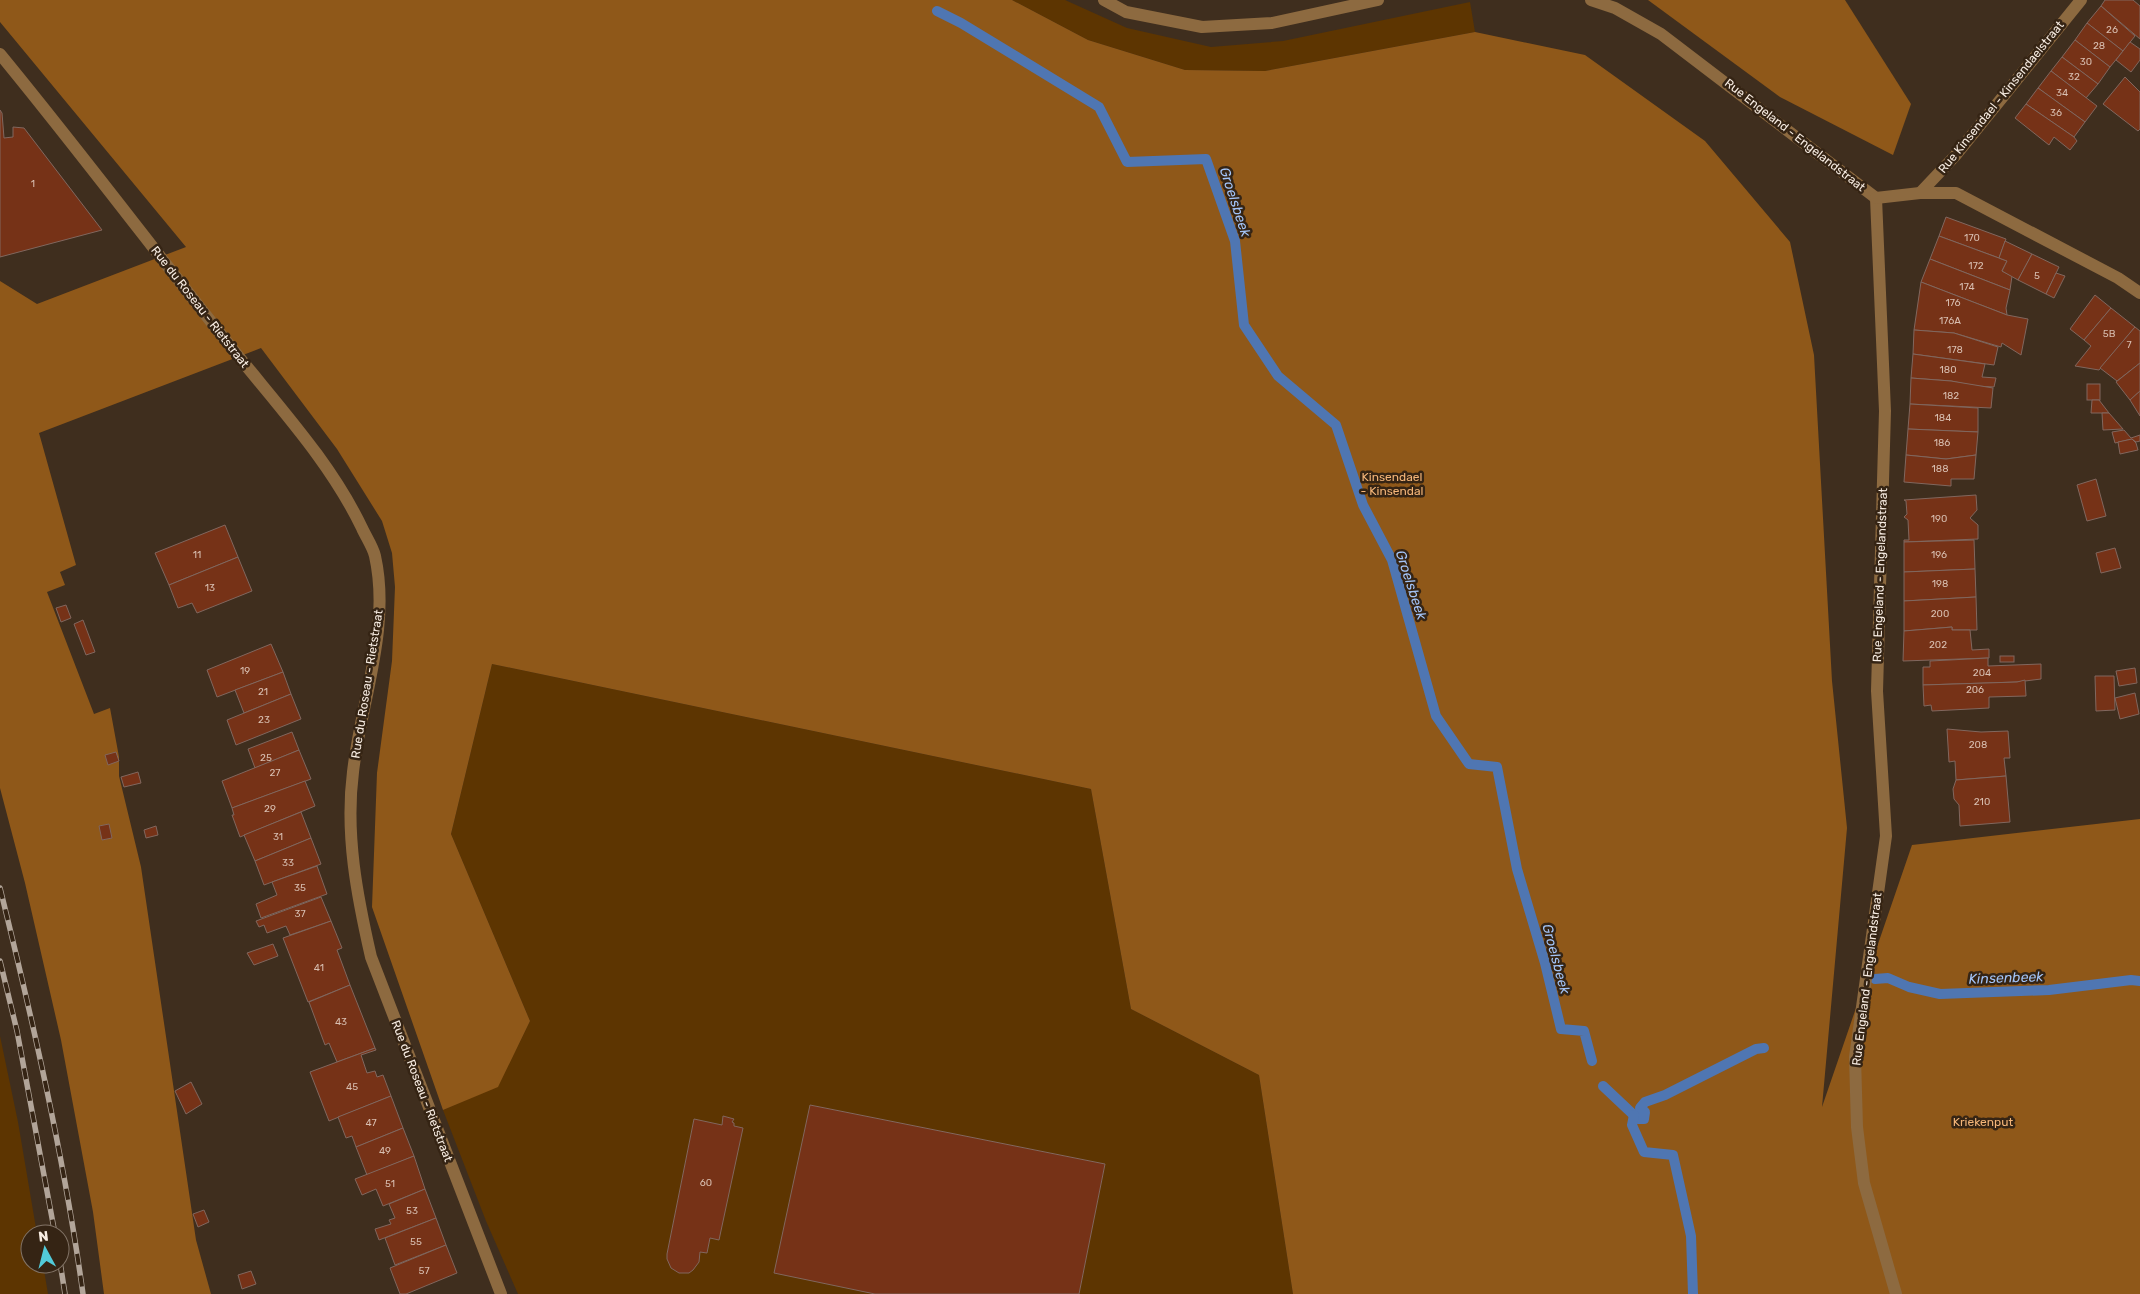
<svg xmlns="http://www.w3.org/2000/svg" width="2140" height="1294" font-family="Rubik,sans-serif">
	<style>
		.green { fill: #5d3501 }
		.forest { fill: #8f5819 }
		.lines { fill: none; stroke-linecap: round; stroke-linejoin: round }
		.stream { stroke: #4f76b2; stroke-width: 10 }
		.building { fill: #763217; stroke: #81675e }
		.street { stroke: #8d6a40; stroke-width: 12 }
		.rail-casing { stroke: #b2a599; stroke-width: 5.5 }
		.rail { stroke: #352414; stroke-width: 4; stroke-dasharray: 11; stroke-linecap: butt }
		.labels { text-anchor: middle; dominant-baseline: central; stroke-width: 5; stroke-linejoin: round; paint-order: stroke }
		.number-label { font-size: 10px; fill: #d8beb0 }
		.street-label { font-size: 12px; fill: #f8ede3; stroke: #352414 }
		.park-label { font-size: 12px; fill: #f5b679; stroke: #352414 }
		.water-label { font-size: 14px; font-style: italic; fill: #a3c4f7; stroke: #352414 }
	</style>
	<rect width="100%" height="100%" fill="#3f2e1e"/>
	<g class="green">
		<path d="M 1012,0 L 1065,0 L 1127,28 L 1211,47 L 1283,41 L 1470,2 L 1475,32 L 1265,71 L 1185,70 L 1088,40 Z"/>
		<path d="M 492,664 L 1091,789 L 1131,1009 L 1259,1075 L 1293,1294 L 518,1294 L 486,1221 L 443,1110 L 498,1086 L 530,1021 L 451,834 Z"/>
		<path d="M 0,1036 L 18,1122 L 37,1234 L 30,1234 L 30,1264 L 43,1264 L 48,1294 L 0,1294 Z"/>
	</g>
	<g class="forest">
		<path d="M 0,0 L 1012,0 L 1088,40 L 1185,70 L 1265,71 L 1475,32 L 1585,55 L 1705,141 L 1790,242 L 1814,355 L 1832,681 L 1847,828 L 1822,1107 L 1912,845 L 2140,819 L 2140,1294 L 1293,1294 L 1259,1075 L 1131,1009 L 1091,789 L 492,664 L 451,834 L 530,1021 L 498,1087 L 443,1110 L 372,907 L 377,773 L 392,661 L 395,587 L 392,553 L 382,521 L 337,449 L 261,348 L 39,433 L 76,565 L 60,572 L 65,585 L 47,592 L 94,714 L 110,708 L 119,757 L 119,776 L 141,867 L 196,1240 L 211,1294 L 104,1294 L 93,1212 L 61,1040 L 25,883 L 0,788 L 0,281 L 37,304 L 186,247 L 0,22 Z"/>
		<path d="M 1648,0 L 1845,0 L 1911,104 L 1893,155 L 1780,97 Z"/>
	</g>
	<g class="lines">
		<g class="stream">
			<path d="M 937,11 L 961,23 L 1099,107 L 1127,162 L 1206,159 L 1235,241 L 1244,325 L 1278,376 L 1336,425 L 1363,505 L 1392,560 L 1436,716 L 1469,764 L 1497,767 L 1517,869 L 1545,963 L 1561,1029 L 1584,1031 L 1592,1061"/>
			<path d="M 1875,979 L 1888,978 L 1909,987 L 1940,994 L 2049,990 L 2131,980 L 2140,981"/>
			<path d="M 1603,1086 L 1638,1119 L 1644,1119 L 1645,1112 L 1640,1108 L 1645,1102 L 1665,1095 L 1756,1049 L 1764,1048"/>
			<path d="M 1634,1115 L 1632,1125 L 1644,1152 L 1673,1155 L 1691,1236 L 1693,1294"/>
		</g>
	</g>
	<g class="building">
		<path d="M 2105,0 L 2133,0 L 2140,6 L 2140,39 L 2101,6 Z"/>
		<path d="M 2101,6 L 2135,36 L 2123,51 L 2087,23 Z"/>
		<path d="M 2087,23 L 2123,51 L 2110,67 L 2075,40 Z"/>
		<path d="M 2075,40 L 2110,67 L 2098,84 L 2062,57 Z"/>
		<path d="M 2130,42 L 2140,49 L 2140,60 L 2131,72 L 2116,60 Z"/>
		<path d="M 2062,57 L 2098,84 L 2086,98 L 2051,71 Z"/>
		<path d="M 2051,71 L 2097,106 L 2085,122 L 2038,88 Z"/>
		<path d="M 2125,77 L 2140,92 L 2140,129 L 2138,131 L 2103,104 Z"/>
		<path d="M 2038,88 L 2085,122 L 2074,137 L 2026,104 Z"/>
		<path d="M 2026,104 L 2074,137 L 2077,141 L 2070,150 L 2054,137 L 2049,145 L 2015,118 Z"/>
		<path d="M 0,110 L 2,113 L 4,138 L 13,137 L 13,127 L 24,128 L 102,230 L 0,257 Z"/>
		<path d="M 1946,217 L 2006,239 L 1999,258 L 1939,236 Z"/>
		<path d="M 1939,236 L 2007,261 L 2002,271 L 2012,276 L 2010,290 L 1930,259 Z"/>
		<path d="M 2005,241 L 2032,254 L 2018,280 L 2002,271 L 2007,261 L 1999,258 Z"/>
		<path d="M 2032,254 L 2059,267 L 2046,294 L 2018,280 Z"/>
		<path d="M 1930,259 L 2010,290 L 2006,308 L 2007,315 L 1921,282 Z"/>
		<path d="M 2056,273 L 2065,276 L 2054,298 L 2046,294 Z"/>
		<path d="M 1921,282 L 2007,315 L 2028,319 L 2021,355 L 2002,343 L 2001,347 L 1954,333 L 1914,330 Z"/>
		<path d="M 2095,295 L 2111,308 L 2084,340 L 2070,329 Z"/>
		<path d="M 2111,308 L 2135,327 L 2099,370 L 2075,366 L 2091,346 L 2084,340 Z"/>
		<path d="M 2135,327 L 2140,331 L 2140,363 L 2117,381 L 2100,368 Z"/>
		<path d="M 1914,330 L 1954,333 L 1998,347 L 1994,365 L 1913,354 Z"/>
		<path d="M 1913,354 L 1985,364 L 1982,377 L 1996,378 L 1994,387 L 1975,386 L 1951,381 L 1911,378 Z"/>
		<path d="M 2140,363 L 2140,391 L 2130,400 L 2116,382 Z"/>
		<path d="M 1911,378 L 1951,381 L 1993,388 L 1991,408 L 1910,404 Z"/>
		<rect x="2087" y="384" width="13" height="16"/>
		<path d="M 2140,391 L 2140,416 L 2130,400 Z"/>
		<path d="M 2092,400 L 2099,400 L 2109,413 L 2091,413 Z"/>
		<path d="M 1910,404 L 1978,408 L 1978,432 L 1908,429 Z"/>
		<path d="M 2102,413 L 2109,413 L 2123,429 L 2103,430 Z"/>
		<path d="M 1908,429 L 1978,432 L 1976,455 L 1946,459 L 1906,455 Z"/>
		<path d="M 2124,430 L 2131,438 L 2140,435 L 2140,441 L 2136,442 L 2132,439 L 2115,443 L 2112,432 Z"/>
		<path d="M 2132,439 L 2136,443 L 2138,450 L 2120,454 L 2118,442 Z"/>
		<path d="M 1906,455 L 1946,459 L 1976,455 L 1974,479 L 1951,479 L 1951,486 L 1904,482 Z"/>
		<path d="M 2096,479 L 2106,516 L 2087,521 L 2077,485 Z"/>
		<path d="M 1976,495 L 1977,510 L 1970,518 L 1978,525 L 1978,539 L 1904,542 L 1904,540 L 1909,540 L 1908,520 L 1904,517 L 1907,514 L 1906,501 L 1904,500 Z"/>
		<path d="M 225,525 L 238,557 L 169,585 L 155,553 Z"/>
		<path d="M 1974,540 L 1975,569 L 1904,572 L 1904,542 Z"/>
		<path d="M 2115,548 L 2121,568 L 2101,573 L 2096,553 Z"/>
		<path d="M 238,557 L 252,591 L 197,613 L 192,603 L 178,608 L 169,585 Z"/>
		<path d="M 1975,569 L 1976,597 L 1904,601 L 1904,572 Z"/>
		<path d="M 1976,597 L 1977,630 L 1952,630 L 1952,627 L 1904,631 L 1904,601 Z"/>
		<path d="M 66,605 L 71,618 L 61,622 L 56,608 Z"/>
		<path d="M 83,620 L 95,652 L 86,655 L 74,624 Z"/>
		<path d="M 1952,627 L 1952,630 L 1970,630 L 1972,650 L 1989,649 L 1989,658 L 1903,661 L 1904,631 Z"/>
		<path d="M 271,644 L 283,672 L 217,697 L 207,670 Z"/>
		<rect x="2000" y="656" width="14" height="6"/>
		<path d="M 1988,658 L 1988,666 L 2041,664 L 2041,679 L 2017,682 L 1923,685 L 1923,667 L 1930,667 L 1930,661 Z"/>
		<path d="M 2135,668 L 2137,683 L 2119,686 L 2116,671 Z"/>
		<path d="M 283,672 L 291,694 L 244,713 L 235,690 Z"/>
		<path d="M 2095,676 L 2114,676 L 2115,710 L 2096,711 Z"/>
		<path d="M 2025,680 L 2026,696 L 1989,697 L 1989,708 L 1932,711 L 1931,705 L 1924,706 L 1923,685 L 2017,682 Z"/>
		<path d="M 2135,693 L 2139,714 L 2120,719 L 2115,698 Z"/>
		<path d="M 291,694 L 301,719 L 236,745 L 227,720 Z"/>
		<path d="M 1947,729 L 1981,732 L 2008,731 L 2010,758 L 2004,758 L 2006,776 L 1956,780 L 1955,761 L 1949,762 Z"/>
		<path d="M 292,732 L 299,750 L 255,768 L 248,749 Z"/>
		<path d="M 299,750 L 311,779 L 232,808 L 222,781 Z"/>
		<path d="M 116,752 L 119,761 L 108,765 L 105,755 Z"/>
		<path d="M 138,772 L 141,783 L 124,787 L 121,777 Z"/>
		<path d="M 2006,776 L 2010,822 L 1960,826 L 1959,805 L 1954,799 L 1953,789 L 1956,780 Z"/>
		<path d="M 305,781 L 315,806 L 240,837 L 232,815 L 234,815 L 232,808 Z"/>
		<path d="M 301,812 L 311,838 L 255,861 L 244,835 Z"/>
		<path d="M 109,824 L 112,838 L 102,840 L 99,826 Z"/>
		<path d="M 156,826 L 158,835 L 146,838 L 144,830 Z"/>
		<path d="M 311,838 L 321,864 L 264,885 L 255,861 Z"/>
		<path d="M 317,866 L 327,894 L 261,918 L 256,904 L 277,895 L 272,882 Z"/>
		<path d="M 321,897 L 331,921 L 290,935 L 286,926 L 267,933 L 264,925 L 259,927 L 256,921 Z"/>
		<path d="M 331,921 L 342,948 L 337,950 L 350,985 L 308,1002 L 283,938 Z"/>
		<path d="M 273,944 L 278,956 L 254,965 L 247,953 Z"/>
		<path d="M 350,985 L 375,1048 L 337,1062 L 329,1043 L 325,1045 L 309,1002 Z"/>
		<path d="M 375,1048 L 376,1050 L 361,1055 L 367,1073 L 375,1071 L 377,1077 L 383,1075 L 391,1096 L 329,1121 L 310,1072 Z"/>
		<path d="M 191,1082 L 202,1104 L 186,1114 L 175,1091 Z"/>
		<path d="M 391,1096 L 403,1128 L 356,1147 L 352,1136 L 346,1138 L 338,1117 Z"/>
		<path d="M 810,1105 L 1105,1164 L 1079,1294 L 875,1294 L 774,1273 Z"/>
		<path d="M 723,1116 L 734,1119 L 732,1122 L 734,1123 L 734,1126 L 743,1128 L 719,1240 L 710,1238 L 707,1253 L 700,1252 L 699,1262 L 693,1270 L 689,1273 L 679,1273 L 671,1268 L 667,1259 L 667,1254 L 694,1119 L 722,1125 Z"/>
		<path d="M 403,1128 L 414,1156 L 367,1175 L 356,1147 Z"/>
		<path d="M 414,1156 L 425,1189 L 383,1206 L 376,1189 L 362,1195 L 355,1179 Z"/>
		<path d="M 425,1189 L 436,1218 L 379,1240 L 375,1229 L 391,1224 L 389,1220 L 395,1218 L 389,1204 Z"/>
		<path d="M 204,1210 L 209,1222 L 198,1227 L 193,1214 Z"/>
		<path d="M 436,1218 L 446,1245 L 395,1265 L 385,1238 Z"/>
		<path d="M 446,1245 L 457,1273 L 406,1294 L 400,1294 L 390,1268 Z"/>
		<path d="M 251,1271 L 256,1284 L 242,1289 L 238,1275 Z"/>
	</g>
	<g class="lines">
		<g class="street">
			<path d="M 1104,0 L 1126,12 L 1202,27 L 1272,23 L 1378,0"/>
			<path d="M 1591,0 L 1615,8 L 1661,34 L 1876,198"/>
			<path d="M 0,54 C 79,150 154,250 231,347 C 277,405 330,461 362,528 C 366,537 373,547 375,556 C 391,628 361,701 353,772 C 345,834 357,896 371,957 L 501,1294"/>
			<path d="M 1920,193 L 1955,156 L 2081,0"/>
			<path d="M 1876,198 L 1885,411 L 1877,691 L 1886,836 L 1855,1057 L 1857,1127 L 1864,1183 L 1896,1294"/>
			<path d="M 1876,198 L 1920,193 L 1956,193 L 2118,278 L 2140,293"/>
		</g>
		<defs>
			<g id="rail">
				<path d="M 0,888 C 33,1022 64,1157 83,1294"/>
				<path d="M 0,961 L 17,1031 L 55,1234"/>
				<path d="M 60,1262 L 65,1294"/>
			</g>
		</defs>
		<use href="#rail" class="rail-casing"/>
		<use href="#rail" class="rail"/>
	</g>
	<g class="labels">
		<g class="number-label">
			<text x="2112" y="30">26</text>
			<text x="2099" y="46">28</text>
			<text x="2086" y="62">30</text>
			<text x="2074" y="77">32</text>
			<text x="2062" y="93">34</text>
			<text x="2056" y="113">36</text>
			<text x="33" y="184">1</text>
			<text x="1972" y="238">170</text>
			<text x="1976" y="266">172</text>
			<text x="2037" y="276">5</text>
			<text x="1967" y="287">174</text>
			<text x="1953" y="303">176</text>
			<text x="1950" y="321">176A</text>
			<text x="2109" y="334">5B</text>
			<text x="2129" y="345">7</text>
			<text x="1955" y="350">178</text>
			<text x="1948" y="370">180</text>
			<text x="1951" y="396">182</text>
			<text x="1943" y="418">184</text>
			<text x="1942" y="443">186</text>
			<text x="1940" y="469">188</text>
			<text x="1939" y="519">190</text>
			<text x="197" y="555">11</text>
			<text x="1939" y="555">196</text>
			<text x="1940" y="584">198</text>
			<text x="210" y="588">13</text>
			<text x="1940" y="614">200</text>
			<text x="1938" y="645">202</text>
			<text x="245" y="671">19</text>
			<text x="1982" y="673">204</text>
			<text x="1975" y="690">206</text>
			<text x="263" y="692">21</text>
			<text x="264" y="720">23</text>
			<text x="1978" y="745">208</text>
			<text x="266" y="758">25</text>
			<text x="275" y="773">27</text>
			<text x="1982" y="802">210</text>
			<text x="270" y="809">29</text>
			<text x="278" y="837">31</text>
			<text x="288" y="863">33</text>
			<text x="300" y="888">35</text>
			<text x="300" y="914">37</text>
			<text x="319" y="968">41</text>
			<text x="341" y="1022">43</text>
			<text x="352" y="1087">45</text>
			<text x="371" y="1123">47</text>
			<text x="385" y="1151">49</text>
			<text x="706" y="1183">60</text>
			<text x="390" y="1184">51</text>
			<text x="412" y="1211">53</text>
			<text x="416" y="1242">55</text>
			<text x="424" y="1271">57</text>
		</g>
		<g class="street-label">
			<text transform="translate(2001 97) rotate(-51)">Rue Kinsendael - Kinsendaelstraat</text>
			<text transform="translate(1795 135) rotate(38)">Rue Engeland - Engelandstraat</text>
			<text transform="translate(200 307) rotate(52)">Rue du Roseau - Rietstraat</text>
			<text transform="translate(1880 575) rotate(-88)">Rue Engeland - Engelandstraat</text>
			<text transform="translate(367 684) rotate(-81)">Rue du Roseau - Rietstraat</text>
			<text transform="translate(1867 979) rotate(-83)">Rue Engeland - Engelandstraat</text>
			<text transform="translate(422 1091) rotate(69)">Rue du Roseau - Rietstraat</text>
		</g>
		<g class="park-label">
			<text x="1392" y="477">Kinsendael<tspan x="1392" dy="14">- Kinsendal</tspan></text>
			<text x="1983" y="1122">Kriekenput</text>
		</g>
		<g class="water-label">
			<text transform="translate(1235 202) rotate(72)">Groelsbeek</text>
			<text transform="translate(1411 585) rotate(72)">Groelsbeek</text>
			<text transform="translate(1556 959) rotate(75)">Groelsbeek</text>
			<text transform="translate(2006 978) rotate(-2)">Kinsenbeek</text>
		</g>
	</g>
	<g transform="translate(45 1249) rotate(353)"><circle r="24" fill="#352414" stroke="#837467"/>
	<path d="M0-4L9 19L0 12L-9 19Z" fill="#52cbd9"/>
	<text y="-8" font-size="14" font-weight="bold" text-anchor="middle" fill="#f8ede3">N</text>
	</g>
</svg>
